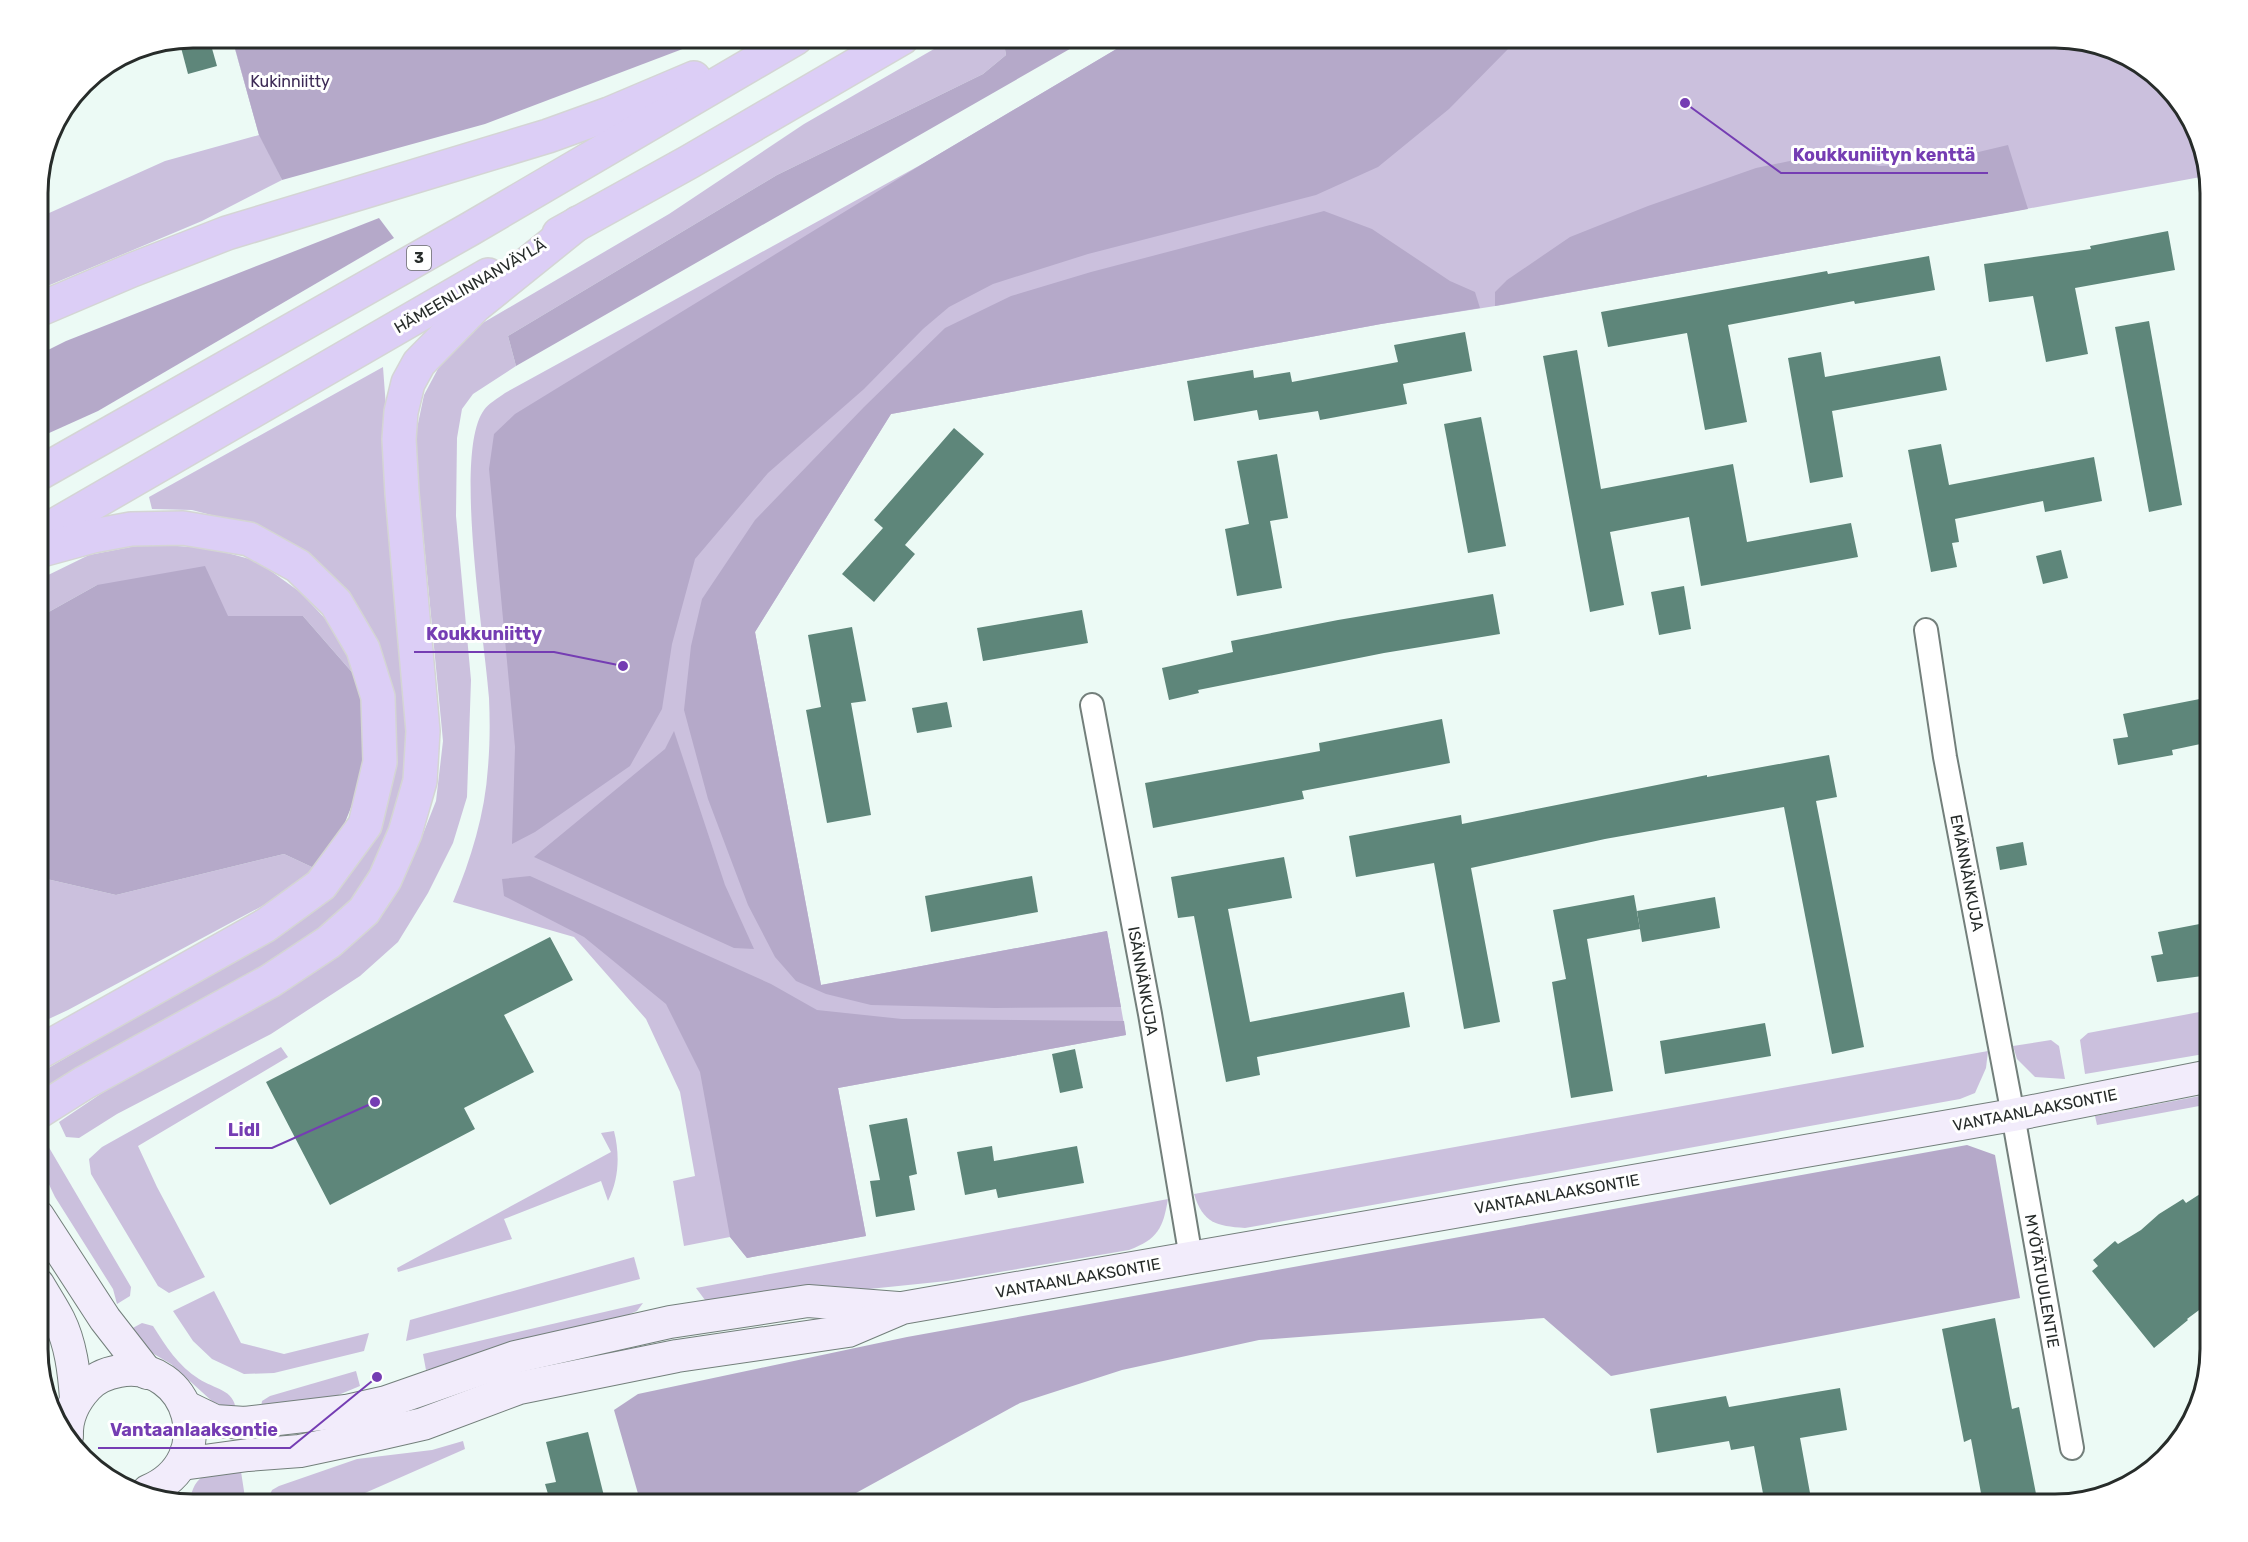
<svg xmlns="http://www.w3.org/2000/svg" width="2248" height="1542" font-family="Rubik,sans-serif">
	<style>
		.green { fill: #cbc0dd }
		.forest { fill: #b5a9c9 }
		.building { fill: #5e867a }
		.lines { fill: none; stroke-linecap: round; stroke-linejoin: round }
		.minor-casing { stroke: #737f7b; stroke-width: 26 }
		.secondary-casing { stroke: #737f7b; stroke-width: 34 }
		.trunk-casing { stroke: #d4d5d4; stroke-width: 36 }
		.minor { stroke: #fff; stroke-width: 22 }
		.secondary { stroke: #f2ecfb; stroke-width: 32 }
		.trunk { stroke: #dccef6; stroke-width: 33 }
		.labels { text-anchor: middle; dominant-baseline: central; stroke-width: 6; stroke-linejoin: round; paint-order: stroke }
		.shield { fill: #fff; stroke: #686b6a; stroke-width: 1.5 }
		.shield-label { font-size: 15px; font-weight: bold; fill: #272c2a }
		.park-label { font-size: 16px; fill: #3d2a56; stroke: #fff }
		.street-label { font-size: 16px; fill: #272c2a; stroke: #fff }
		.rim { fill: none; stroke: #272c2a; stroke-width: 3 }
		.leader { fill: none; stroke: #753db3; stroke-width: 2 }
		.callout-dot { fill: #753db3; stroke: #fff; stroke-width: 2 }
		.callout-label { font-size: 18px; text-anchor: middle; font-weight: bold; fill: #753db3; stroke: #fff; stroke-width: 6; stroke-linejoin: round; paint-order: stroke }
	</style>
	<rect width="100%" height="100%" fill="#ecfaf5"/>
	<g class="green">
		<path d="M 232,38 L 260,135 L 282,180 L 202,221 L 38,290 L 38,218 L 165,161 L 259,135 Z"/>
		<path d="M 953,38 L 1003,38 L 1006,55 L 983,74 L 777,175 L 508,336 L 516,366 L 473,394 L 462,409 L 457,438 L 456,516 L 471,680 L 467,797 L 453,843 L 428,893 L 398,942 L 360,976 L 271,1034 L 117,1114 L 79,1138 L 66,1137 L 59,1122 L 102,1093 L 276,993 L 397,886 L 419,844 L 436,801 L 443,741 L 418,480 L 416,433 L 424,395 L 440,365 L 469,331 L 669,214 L 804,124 Z"/>
		<path d="M 1135,38 L 2055,38 L 2142,64 L 2190,115 L 2206,176 L 1508,304 L 1381,324 L 891,414 L 755,632 L 821,985 L 1107,931 L 1126,1035 L 838,1088 L 866,1236 L 747,1258 L 730,1237 L 684,1246 L 673,1181 L 695,1176 L 680,1092 L 646,1019 L 574,937 L 453,902 C 471,859 485,814 488,767 C 490,744 490,720 489,698 C 485,640 453,452 484,410 C 488,404 498,398 505,393 L 924,163 Z"/>
		<path d="M 383,367 L 412,758 L 393,834 L 358,894 L 310,939 L 276,960 L 45,1088 L 38,1074 L 263,943 L 343,880 L 385,670 L 371,630 L 349,595 L 242,523 L 192,510 L 152,509 L 149,497 Z"/>
		<path d="M 146,544 L 209,548 L 257,561 L 300,592 L 335,629 L 357,678 L 303,616 L 228,617 L 97,585 L 38,618 L 38,580 L 89,555 Z"/>
		<path d="M 284,854 L 314,868 L 279,897 L 68,1010 L 38,1024 L 38,877 L 116,895 Z"/>
		<path d="M 2210,1010 L 2210,1053 L 2085,1074 L 2080,1040 L 2088,1033 Z"/>
		<path d="M 2051,1040 L 2059,1046 L 2065,1079 L 2035,1077 L 2017,1059 L 2013,1046 Z"/>
		<path d="M 281,1047 L 288,1057 L 138,1146 L 157,1187 L 205,1277 L 169,1293 L 158,1286 L 91,1174 L 89,1159 L 102,1147 Z"/>
		<path d="M 1988,1051 L 1986,1068 L 1975,1093 L 1960,1099 L 1245,1228 C 1216,1226 1203,1223 1194,1194 Z"/>
		<path d="M 2210,1094 L 2210,1104 L 2097,1125 L 2095,1116 Z"/>
		<path d="M 614,1131 C 620,1155 619,1179 608,1201 L 601,1181 L 504,1219 L 512,1239 L 398,1272 L 397,1268 L 611,1152 L 601,1133 Z"/>
		<path d="M 44,1139 L 131,1287 L 130,1296 L 117,1304 L 113,1289 L 55,1197 C 46,1178 36,1160 44,1139 Z"/>
		<path d="M 1168,1199 C 1163,1228 1158,1239 1129,1250 L 947,1281 L 723,1304 L 705,1300 L 696,1288 Z"/>
		<path d="M 634,1257 L 640,1279 L 406,1341 L 410,1320 Z"/>
		<path d="M 214,1291 L 241,1343 L 284,1354 L 369,1333 L 364,1351 L 274,1373 L 244,1374 L 212,1359 L 193,1341 L 173,1311 Z"/>
		<path d="M 643,1303 L 637,1311 L 598,1327 L 426,1370 L 423,1354 Z"/>
		<path d="M 142,1323 L 153,1326 C 166,1346 178,1366 199,1379 C 214,1389 234,1389 236,1410 L 213,1402 L 171,1364 L 140,1346 L 129,1330 Z"/>
		<path d="M 356,1371 L 360,1386 L 307,1408 L 261,1408 L 262,1401 L 270,1396 Z"/>
		<path d="M 463,1441 L 465,1449 L 340,1504 L 294,1504 L 293,1503 L 266,1504 L 272,1490 L 279,1486 L 357,1459 L 432,1450 Z"/>
		<path d="M 240,1465 L 246,1504 L 190,1504 C 192,1471 215,1471 240,1465 Z"/>
	</g>
	<g class="forest">
		<path d="M 232,38 L 707,38 L 680,50 L 485,124 L 282,180 L 259,135 Z"/>
		<path d="M 1003,38 L 1089,38 L 516,366 L 508,336 L 777,175 L 983,74 L 1006,55 Z"/>
		<path d="M 1135,38 L 1523,38 L 1510,47 L 1449,109 L 1378,167 L 1316,195 L 1088,254 L 993,284 L 949,307 L 923,329 L 864,389 L 768,473 L 695,559 L 672,644 L 662,709 L 630,766 L 535,832 L 512,844 L 515,747 L 489,469 L 494,434 L 515,414 L 924,163 Z"/>
		<path d="M 2008,145 L 2028,209 L 1495,306 L 1495,292 L 1507,280 L 1570,237 L 1648,206 L 1756,168 L 1804,158 L 1834,158 L 1880,166 L 1932,163 Z"/>
		<path d="M 1324,211 L 1372,229 L 1450,281 L 1475,292 L 1480,308 L 1381,324 L 891,414 L 755,632 L 821,985 L 1107,931 L 1121,1007 L 995,1008 L 871,1005 L 826,994 L 796,981 L 775,957 L 748,905 L 708,799 L 684,710 L 691,646 L 702,599 L 755,520 L 864,407 L 945,328 L 1011,296 L 1091,272 Z"/>
		<path d="M 379,218 L 394,238 L 98,411 L 38,438 L 38,355 L 66,341 Z"/>
		<path d="M 205,566 L 228,616 L 303,616 L 357,678 L 367,731 L 364,775 L 342,830 L 314,868 L 284,854 L 116,895 L 38,877 L 38,618 L 97,585 Z"/>
		<path d="M 674,731 L 725,885 L 754,949 L 734,948 L 534,857 L 665,749 Z"/>
		<path d="M 530,876 L 771,984 L 817,1010 L 902,1019 L 1124,1021 L 1126,1035 L 838,1088 L 866,1236 L 747,1258 L 730,1237 L 700,1072 L 666,1004 L 584,937 L 504,896 L 502,879 Z"/>
		<path d="M 1967,1145 L 1995,1155 L 2020,1298 L 1611,1376 L 1544,1318 L 1259,1340 L 1122,1370 L 1020,1403 L 836,1504 L 641,1504 L 614,1410 L 638,1394 L 907,1337 Z"/>
	</g>
	<g class="building">
		<path d="M 193,38 L 209,38 L 217,66 L 188,74 L 179,40 Z"/>
		<path d="M 2168,231 L 2175,270 L 2075,288 L 2088,354 L 2046,362 L 2033,296 L 1989,302 L 1984,264 L 2091,249 L 2090,246 Z"/>
		<path d="M 1929,256 L 1935,290 L 1855,304 L 1854,301 L 1728,325 L 1747,422 L 1705,430 L 1687,333 L 1608,347 L 1601,312 L 1827,271 L 1828,274 Z"/>
		<path d="M 2149,321 L 2182,505 L 2149,512 L 2115,327 Z"/>
		<path d="M 1465,332 L 1472,371 L 1403,384 L 1407,404 L 1320,420 L 1318,411 L 1259,420 L 1257,410 L 1194,421 L 1187,381 L 1253,370 L 1254,378 L 1290,372 L 1292,382 L 1398,362 L 1394,345 Z"/>
		<path d="M 1577,350 L 1601,489 L 1733,464 L 1747,542 L 1851,523 L 1858,557 L 1701,586 L 1689,517 L 1610,532 L 1624,605 L 1590,612 L 1543,356 Z"/>
		<path d="M 1821,352 L 1825,377 L 1940,356 L 1947,390 L 1832,411 L 1843,477 L 1810,483 L 1788,358 Z"/>
		<path d="M 1481,417 L 1506,546 L 1468,553 L 1444,424 Z"/>
		<path d="M 954,428 L 984,454 L 905,545 L 915,554 L 874,602 L 842,574 L 883,528 L 874,520 Z"/>
		<path d="M 1941,444 L 1949,485 L 2094,457 L 2102,501 L 2045,512 L 2043,501 L 1955,519 L 1959,542 L 1952,543 L 1957,567 L 1931,572 L 1908,450 Z"/>
		<path d="M 1277,454 L 1288,518 L 1270,521 L 1282,588 L 1237,596 L 1225,529 L 1249,524 L 1237,461 Z"/>
		<path d="M 2061,550 L 2068,578 L 2043,584 L 2036,556 Z"/>
		<path d="M 1684,586 L 1691,629 L 1659,635 L 1651,592 Z"/>
		<path d="M 1493,594 L 1500,634 L 1384,653 L 1198,690 L 1199,693 L 1169,700 L 1162,668 L 1233,652 L 1231,641 L 1338,620 Z"/>
		<path d="M 1082,610 L 1088,643 L 983,661 L 977,628 Z"/>
		<path d="M 852,627 L 866,701 L 851,703 L 871,815 L 827,823 L 806,710 L 821,707 L 808,635 Z"/>
		<path d="M 2210,697 L 2210,742 L 2172,750 L 2173,755 L 2118,765 L 2113,739 L 2128,737 L 2123,714 Z"/>
		<path d="M 947,702 L 952,727 L 917,733 L 912,708 Z"/>
		<path d="M 1442,719 L 1450,763 L 1302,791 L 1304,799 L 1153,828 L 1145,783 L 1320,751 L 1319,743 Z"/>
		<path d="M 1829,755 L 1837,797 L 1816,801 L 1864,1047 L 1832,1054 L 1784,807 L 1605,839 L 1471,868 L 1500,1022 L 1464,1029 L 1434,863 L 1356,877 L 1349,836 L 1461,815 L 1462,824 L 1707,775 L 1707,777 Z"/>
		<path d="M 2023,842 L 2027,865 L 2000,870 L 1996,847 Z"/>
		<path d="M 1284,857 L 1292,898 L 1228,909 L 1250,1022 L 1404,992 L 1410,1027 L 1257,1057 L 1260,1075 L 1226,1082 L 1194,916 L 1178,918 L 1171,877 Z"/>
		<path d="M 1032,876 L 1038,912 L 931,932 L 925,896 Z"/>
		<path d="M 1634,895 L 1640,929 L 1587,939 L 1613,1091 L 1571,1098 L 1552,982 L 1566,979 L 1553,910 Z"/>
		<path d="M 1715,897 L 1720,928 L 1642,942 L 1637,911 Z"/>
		<path d="M 2210,922 L 2210,975 L 2157,982 L 2151,956 L 2163,954 L 2158,932 Z"/>
		<path d="M 550,937 L 573,980 L 504,1015 L 534,1072 L 464,1108 L 475,1129 L 330,1205 L 266,1082 Z"/>
		<path d="M 1765,1023 L 1771,1056 L 1665,1074 L 1660,1041 Z"/>
		<path d="M 1075,1049 L 1083,1088 L 1060,1093 L 1052,1054 Z"/>
		<path d="M 907,1118 L 917,1174 L 909,1176 L 915,1210 L 876,1217 L 870,1181 L 880,1180 L 869,1125 Z"/>
		<path d="M 992,1146 L 994,1161 L 1077,1146 L 1084,1183 L 998,1198 L 996,1189 L 965,1195 L 957,1152 Z"/>
		<path d="M 2200,1194 L 2210,1212 L 2210,1302 L 2187,1319 L 2188,1320 L 2154,1348 L 2092,1271 L 2098,1266 L 2093,1260 L 2115,1241 L 2118,1244 L 2141,1230 L 2159,1214 L 2183,1199 L 2186,1203 Z"/>
		<path d="M 1995,1318 L 2012,1409 L 2019,1407 L 2038,1504 L 1983,1504 L 1971,1439 L 1964,1442 L 1942,1329 Z"/>
		<path d="M 1840,1388 L 1847,1430 L 1800,1438 L 1812,1504 L 1765,1504 L 1754,1446 L 1731,1450 L 1729,1441 L 1657,1453 L 1650,1409 L 1726,1396 L 1729,1407 Z"/>
		<path d="M 588,1432 L 604,1496 L 597,1497 L 599,1504 L 551,1504 L 545,1484 L 556,1482 L 546,1442 Z"/>
	</g>
	<g class="lines">
		<defs>
			<g id="minor">
				<path d="M 1926,630 L 1945,757 L 2013,1115 L 2072,1448"/>
				<path d="M 1092,705 L 1150,1014 L 1191,1258"/>
			</g>
			<g id="secondary">
				<path d="M 38,1216 L 105,1319 L 147,1373"/>
				<path d="M 38,1284 C 45,1296 53,1308 59,1320 C 71,1344 74,1372 76,1398"/>
				<path d="M 186,1407 L 215,1421 L 245,1423 L 346,1411 L 386,1402 L 515,1357 L 670,1322 L 808,1301 L 898,1308"/>
				<path d="M 67,1436 C 66,1416 74,1401 87,1387 C 95,1378 108,1373 119,1371 C 190,1358 221,1461 148,1491"/>
				<path d="M 182,1464 L 248,1455 L 300,1451 L 361,1438 L 423,1424 L 519,1388 L 677,1356 L 848,1331 L 902,1308 L 2013,1115 L 2210,1076"/>
			</g>
			<g id="trunk">
				<path d="M 559,234 L 689,162 L 902,38"/>
				<path d="M 38,310 L 132,270 L 227,233 L 548,136 L 609,114 L 694,78"/>
				<path d="M 38,474 L 470,229 L 796,38"/>
				<path d="M 38,535 L 488,275"/>
				<path d="M 38,551 L 93,536 L 131,529 L 183,528 L 249,539 L 298,566 L 336,603 L 363,649 L 378,697 L 380,762 L 365,825 L 321,885 L 266,925 L 38,1053"/>
				<path d="M 38,1112 L 84,1083 L 270,981 L 329,942 L 364,911 L 385,879 L 405,833 L 420,781 L 423,731 L 402,493 L 399,439 L 401,412 L 408,383 L 419,363 L 475,306 L 578,223"/>
			</g>
		</defs>
		<use href="#minor" class="minor-casing"/>
		<use href="#secondary" class="secondary-casing"/>
		<use href="#trunk" class="trunk-casing"/>
		<use href="#minor" class="minor"/>
		<use href="#secondary" class="secondary"/>
		<use href="#trunk" class="trunk"/>
	</g>
	<g class="labels">
		<rect class="shield" x="407" y="246" width="24" height="24" rx="4.5"/>
		<g class="shield-label">
			<text x="419" y="258">3</text>
		</g>
		<g class="park-label">
			<text x="290" y="81">Kukinniitty</text>
		</g>
		<g class="street-label">
			<text transform="translate(470 286) rotate(-30)">HÄMEENLINNANVÄYLÄ</text>
			<text transform="translate(1967 873) rotate(79)">EMÄNNÄNKUJA</text>
			<text transform="translate(1143 981) rotate(80)">ISÄNNÄNKUJA</text>
			<text transform="translate(2035 1110) rotate(-11)">VANTAANLAAKSONTIE</text>
			<text transform="translate(1557 1194) rotate(-10)">VANTAANLAAKSONTIE</text>
			<text transform="translate(1078 1278) rotate(-10)">VANTAANLAAKSONTIE</text>
			<text transform="translate(2042 1281) rotate(80)">MYÖTÄTUULENTIE</text>
		</g>
	</g>
	<path d="M0 0H2248V1542H0ZM193 48H2055A145 145 0 0 1 2200 193V1349A145 145 0 0 1 2055 1494H193A145 145 0 0 1 48 1349V193A145 145 0 0 1 193 48Z" fill="#fff" fill-rule="evenodd"/>
	<path class="rim" d="M193 48H2055A145 145 0 0 1 2200 193V1349A145 145 0 0 1 2055 1494H193A145 145 0 0 1 48 1349V193A145 145 0 0 1 193 48Z"/>
	<path class="leader" d="M1685 103L1781 173H1988M623 666L554 652H414M375 1102L272 1148H215M377 1377L290 1448H98"/>
	<g class="callout-dot">
		<circle cx="1685" cy="103" r="6"/>
		<circle cx="623" cy="666" r="6"/>
		<circle cx="375" cy="1102" r="6"/>
		<circle cx="377" cy="1377" r="6"/>
	</g>
	<g class="callout-label">
		<text x="1884" y="161">Koukkuniityn kenttä</text>
		<text x="484" y="640">Koukkuniitty</text>
		<text x="244" y="1136">Lidl</text>
		<text x="194" y="1436">Vantaanlaaksontie</text>
	</g>
</svg>
